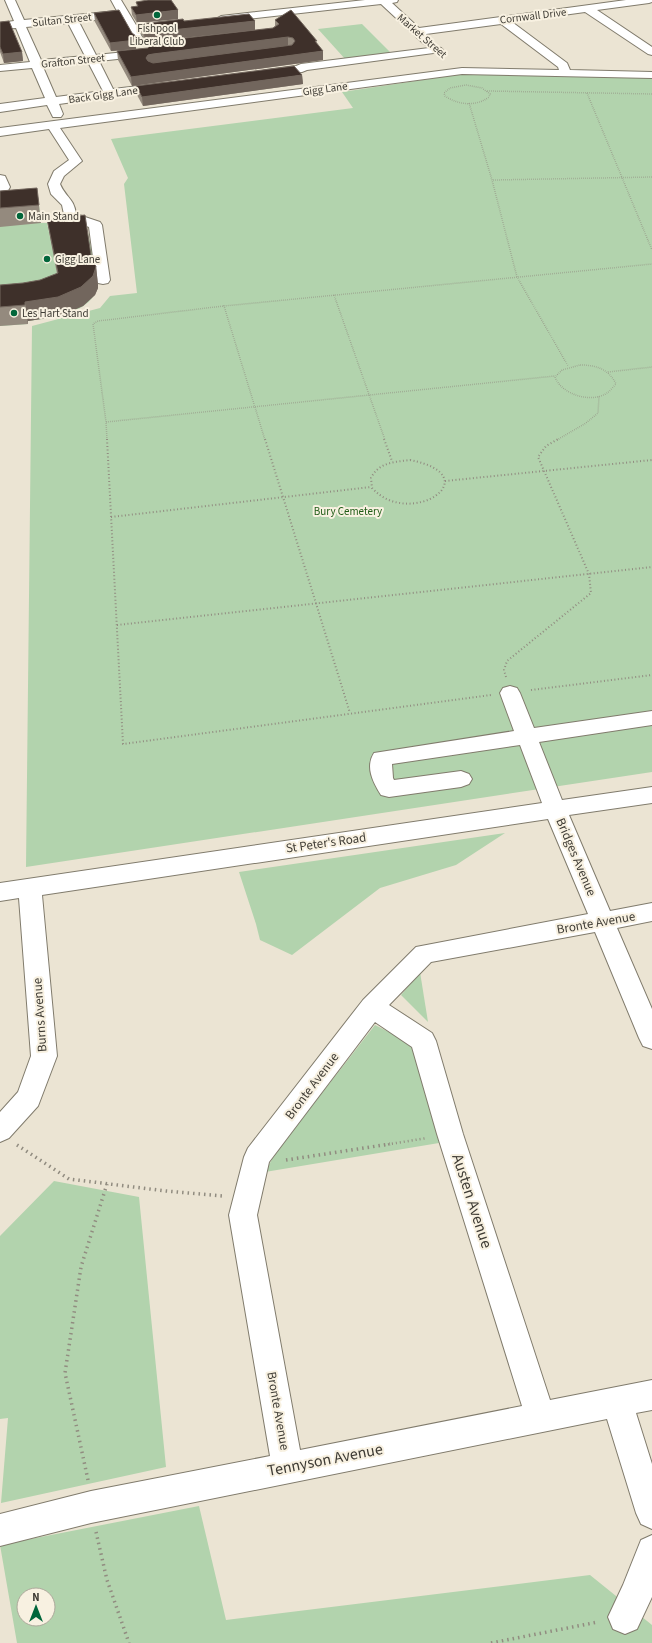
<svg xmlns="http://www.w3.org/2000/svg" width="652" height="1643" font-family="'Source Sans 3',sans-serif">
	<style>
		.green { fill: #b2d3ad; fill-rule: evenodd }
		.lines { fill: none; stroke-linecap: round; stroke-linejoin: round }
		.minor-casing { stroke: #807b6c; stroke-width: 2 }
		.path-far3 { stroke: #918c80; stroke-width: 1.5; stroke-dasharray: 0.5 1.5; stroke-linecap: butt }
		.path-far2 { stroke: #918c80; stroke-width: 2; stroke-dasharray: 1 2.5; stroke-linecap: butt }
		.path-far1 { stroke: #918c80; stroke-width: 2.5; stroke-dasharray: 1 3; stroke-linecap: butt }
		.path { stroke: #918c80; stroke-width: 3.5; stroke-dasharray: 1.5 4; stroke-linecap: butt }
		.minor { fill: #fff; fill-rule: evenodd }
		.wall { fill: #948a7e }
		.shaded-wall { fill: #72665d }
		.building { fill: #3e302a; stroke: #72665d; fill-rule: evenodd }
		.poi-dot { fill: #01663b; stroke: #f8f1e1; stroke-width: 1.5 }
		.labels { text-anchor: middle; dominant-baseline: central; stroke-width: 4; stroke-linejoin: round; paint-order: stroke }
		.far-street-label { font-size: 11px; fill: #3f3c35; stroke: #f8f1e1 }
		.far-poi-label { font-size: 11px; fill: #3f3c35; stroke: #f8f1e1; text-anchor: start }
		.far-park-label { font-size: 11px; fill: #1f5c16; stroke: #f8f1e1 }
		.street-label { font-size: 13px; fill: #3f3c35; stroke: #f8f1e1 }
		.near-street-label { font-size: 16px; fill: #3f3c35; stroke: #f8f1e1 }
	</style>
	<rect width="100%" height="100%" fill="#ebe4d3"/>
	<g class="green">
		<path d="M 362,24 L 392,54 L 346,60 L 318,29 Z"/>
		<path d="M 469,73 L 652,77 L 652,772 L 26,867 L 32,326 L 100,308 L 110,296 L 137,293 L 124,184 L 128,178 L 111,139 L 353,108 L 342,92 Z"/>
		<path d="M 39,205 L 41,223 L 47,223 L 50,237 L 88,233 L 98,281 C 97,313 53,318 28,321 L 28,324 L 0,326 L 0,209 Z"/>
		<path d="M 505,833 L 456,865 L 380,888 L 292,955 L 260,940 L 256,924 L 239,872 Z"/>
		<path d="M 420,972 L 428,1022 L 401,995 Z"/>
		<path d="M 375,1025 L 417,1046 L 445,1142 L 265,1172 L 276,1152 Z"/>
		<path d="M 54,1181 L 139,1197 L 166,1467 L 1,1503 L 8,1418 L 0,1419 L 0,1236 Z"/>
		<path d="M 199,1506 L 226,1620 L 590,1575 L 652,1625 L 652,1643 L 17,1643 L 0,1545 ZM 24,1595 L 48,1595 L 48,1619 L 24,1619 Z"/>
	</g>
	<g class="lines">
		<defs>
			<g id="minor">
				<path d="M 5,0 L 15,0 L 24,20 L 117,11 L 111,0 L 121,0 L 136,25 L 171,21 L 175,22 L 176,24 L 175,26 L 139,31 L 144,41 L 139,44 L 134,41 L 121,17 L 79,22 L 96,55 L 145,50 L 151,53 L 145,56 L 99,61 L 113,89 L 165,83 L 169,84 L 171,86 L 169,88 L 165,89 L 59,104 L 63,114 L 61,117 L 53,117 L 47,105 L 0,112 L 0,104 L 45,98 L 32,68 L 0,71 L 0,65 L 30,62 L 16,28 L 0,29 L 0,23 L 14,21 ZM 68,23 L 85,56 L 41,60 L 26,27 ZM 88,62 L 103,91 L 56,97 L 43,67 Z"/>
				<path d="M 365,0 L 398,0 L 397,2 L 392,3 L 419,28 L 626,0 L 652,0 L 652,2 L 649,3 L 597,10 L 652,47 L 652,55 L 648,54 L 585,12 L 512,22 L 567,63 L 570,70 L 652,72 L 652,78 L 462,74 L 60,128 L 82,161 L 64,176 L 60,184 C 66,198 74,198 76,214 L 100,222 L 102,225 L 110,280 L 108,283 L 103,284 L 98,283 L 96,280 L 89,227 L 65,219 L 62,205 L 51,194 L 48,184 L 54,171 L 69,160 L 49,129 L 0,136 L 0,128 L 462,68 L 559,70 L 558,67 L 501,24 L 426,34 L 433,42 L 428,45 L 424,44 L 381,4 L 221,22 L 216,19 L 221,16 Z"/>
				<path d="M 437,47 L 441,48 L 443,50 L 441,52 L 307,70 L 302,72 L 267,76 L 263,75 L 261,73 L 263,71 L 267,70 L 296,66 L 301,64 Z"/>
				<path d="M 0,175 L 5,176 L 10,187 L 5,196 L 0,197 Z"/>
				<path d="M 510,686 L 517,688 L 520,693 L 534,728 L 652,711 L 652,725 L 539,742 L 562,800 L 652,787 L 652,803 L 569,815 L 610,911 L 652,903 L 652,921 L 617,928 L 652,1009 L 652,1049 L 643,1046 L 639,1038 L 595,932 L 431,962 L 389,1005 L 432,1033 L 436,1041 L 463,1134 L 550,1400 L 652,1380 L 652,1410 L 636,1413 L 652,1464 L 652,1529 L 641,1524 L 636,1513 L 607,1419 L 91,1523 L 0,1546 L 0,1514 L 91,1491 L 270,1456 L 229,1215 L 244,1157 L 248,1148 L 363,1000 L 416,947 L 588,914 L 548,819 L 42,895 L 57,1056 L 38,1106 L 9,1138 L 0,1142 L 0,1112 L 18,1092 L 31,1056 L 19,898 L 0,901 L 0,883 L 542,803 L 520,745 L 392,764 L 393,778 L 394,780 L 461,771 L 469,774 L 472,779 L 469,784 L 461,787 L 389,797 L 381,795 C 373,782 365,767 374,753 L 514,731 L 500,693 L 503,688 ZM 375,1022 L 412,1047 L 437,1134 L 522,1406 L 300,1450 L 257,1215 L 269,1162 Z"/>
				<path d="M 652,1535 L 652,1597 L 637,1629 L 625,1634 L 613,1629 L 608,1617 L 623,1585 L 641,1540 Z"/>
			</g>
		</defs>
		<use href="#minor" class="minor-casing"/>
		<g class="path-far3">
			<path d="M 466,85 L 482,88 L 490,94 L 489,97 C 476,107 458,105 445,96 L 444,93 L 450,88 Z"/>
			<path d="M 487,91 L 652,94"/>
			<path d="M 587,93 L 652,250"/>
			<path d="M 469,103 L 492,180 L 517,277 L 568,366"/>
			<path d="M 493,180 L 652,177"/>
			<path d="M 334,295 L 385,440"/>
			<path d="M 580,365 C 596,365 609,369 616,384 C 613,387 610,391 607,393 C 591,404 561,394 555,377 L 562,370 Z"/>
			<path d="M 608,372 L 652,367"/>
			<path d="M 106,422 L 555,376"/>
			<path d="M 107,440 L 106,422 L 93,324 L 98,321 L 224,306"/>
			<path d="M 265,440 L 224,306 L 652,264"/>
			<path d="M 557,440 L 586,423 L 598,413 L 599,396"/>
		</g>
		<g class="path-far2">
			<path d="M 107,439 L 123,744 L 491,695"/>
			<path d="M 265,439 L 350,713"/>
			<path d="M 384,439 L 392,461"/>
			<path d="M 410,460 C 491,476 410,530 372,488 L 371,478 C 379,462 395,462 410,460 Z"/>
			<path d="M 445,481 L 652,460"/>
			<path d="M 111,517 L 371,487"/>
			<path d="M 117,625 L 652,567"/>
			<path d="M 506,677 L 504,670 L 507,661 L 591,593 L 589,574 L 538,457 L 546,446 L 558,439"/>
			<path d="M 531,690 L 652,675"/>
		</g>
		<path class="path-far1" d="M 384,1145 L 427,1138"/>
		<g class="path">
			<path d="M 17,1145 L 69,1179 L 166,1191 L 223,1196"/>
			<path d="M 286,1160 L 390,1144"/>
			<path d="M 88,1480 L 65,1373 L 81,1267 L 107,1184"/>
			<path d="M 96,1532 L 107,1580 L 129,1643"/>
			<path d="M 491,1643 L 598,1622"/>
		</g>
		<use href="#minor" class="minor"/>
	</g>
	<g class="wall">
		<path d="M 136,2 L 178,19 L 137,23 L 132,15 L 131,7 L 137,6 Z"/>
		<path d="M 94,13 L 137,45 L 136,45 L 136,49 L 111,51 L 95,22 Z"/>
		<path d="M 275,20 L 317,44 L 323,60 L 132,86 L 118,60 L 117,51 L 148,48 L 150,46 L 150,42 L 273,28 L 275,26 Z"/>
		<path d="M 255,21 L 255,30 L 145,42 L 141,32 L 141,24 Z"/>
		<path d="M 0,22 L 22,52 L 23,61 L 4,63 L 0,52 Z"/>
		<path d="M 302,75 L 303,84 L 143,106 L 137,95 L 136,86 Z"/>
		<path d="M 37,188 L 41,223 L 0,227 L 0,191 Z"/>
		<path d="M 47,219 L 92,262 L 96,266 L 98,285 L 98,288 L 95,295 L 83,306 L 60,316 L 28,321 L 28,324 L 0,326 L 0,285 L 23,283 L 40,280 L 57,274 L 50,237 Z"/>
	</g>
	<g class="shaded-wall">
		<path d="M 178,10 L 178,19 L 137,23 L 136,15 Z"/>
		<path d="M 255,21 L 255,30 L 145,42 L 144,33 Z"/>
		<path d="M 136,36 L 137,45 L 136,45 L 136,49 L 111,51 L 110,43 Z"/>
		<path d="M 288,37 L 288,46 L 149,64 L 146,58 L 148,55 L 153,54 Z"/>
		<path d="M 323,51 L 323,60 L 132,86 L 131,77 Z"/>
		<path d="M 22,52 L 23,61 L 4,63 L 3,54 Z"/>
		<path d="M 302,75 L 303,84 L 143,106 L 142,97 Z"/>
		<path d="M 96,266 L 98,285 L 98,288 L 95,295 L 83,306 L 60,316 L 28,321 L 28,324 L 25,302 Z"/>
	</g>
	<g class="building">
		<path d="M 148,0 L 171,0 L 178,10 L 136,15 L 131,7 L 138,6 L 136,2 Z"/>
		<path d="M 119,10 L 132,33 L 136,36 L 134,38 L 136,40 L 110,43 L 94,13 Z"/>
		<path d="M 291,10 L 317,41 L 315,41 L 323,51 L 131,77 L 117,51 L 148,48 L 152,44 L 150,42 L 273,28 L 279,24 L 275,20 ZM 288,37 L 293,38 L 295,41 L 292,45 L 153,63 L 148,61 L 146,58 L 148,55 L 153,54 Z"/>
		<path d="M 249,14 L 255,21 L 144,33 L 141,24 L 183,19 L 184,21 Z"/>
		<path d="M 9,21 L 22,52 L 3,54 L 0,47 L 0,22 Z"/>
		<path d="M 294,66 L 302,75 L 142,97 L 136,86 Z"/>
		<path d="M 37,188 L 39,205 L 0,208 L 0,191 Z"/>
		<path d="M 85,215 L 92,262 L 96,266 L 95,270 L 93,276 L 81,287 L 58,297 L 25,302 L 25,305 L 0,307 L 0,285 L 23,283 L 40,280 L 58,273 L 47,219 Z"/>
	</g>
	<g class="poi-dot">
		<circle cx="157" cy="15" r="4"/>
		<circle cx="20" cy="216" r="4"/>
		<circle cx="47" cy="259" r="4"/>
		<circle cx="14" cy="313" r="4"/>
	</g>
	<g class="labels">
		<g class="far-street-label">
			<text transform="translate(533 16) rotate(-7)">Cornwall Drive</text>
			<text transform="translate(62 20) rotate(-6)">Sultan Street</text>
			<text transform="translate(422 36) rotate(41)">Market Street</text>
			<text transform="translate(73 61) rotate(-6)">Grafton Street</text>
			<text transform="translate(325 89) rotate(-8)">Gigg Lane</text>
			<text transform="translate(103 95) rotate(-8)">Back Gigg Lane</text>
		</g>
		<g class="far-poi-label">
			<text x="157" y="28" text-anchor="middle">Fishpool<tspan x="157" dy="13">Liberal Club</tspan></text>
			<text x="28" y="216">Main Stand</text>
			<text x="55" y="259">Gigg Lane</text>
			<text x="22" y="313">Les Hart Stand</text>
		</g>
		<g class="far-park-label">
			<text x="348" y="511">Bury Cemetery</text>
		</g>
		<g class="street-label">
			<text transform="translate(326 843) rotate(-8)">St Peter's Road</text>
			<text transform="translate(576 857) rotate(67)">Bridges Avenue</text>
			<text transform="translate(596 923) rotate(-10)">Bronte Avenue</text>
			<text transform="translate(40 1015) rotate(-94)">Burns Avenue</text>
			<text transform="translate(312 1086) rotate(-53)">Bronte Avenue</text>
			<text transform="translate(278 1411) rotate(80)">Bronte Avenue</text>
		</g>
		<g class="near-street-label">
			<text transform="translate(472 1201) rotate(72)">Austen Avenue</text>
			<text transform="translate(325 1460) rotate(-11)">Tennyson Avenue</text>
		</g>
	</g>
	<g transform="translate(36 1607)"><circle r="19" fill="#f8f1e1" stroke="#aea99c"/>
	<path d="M0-3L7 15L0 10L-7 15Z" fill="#01663b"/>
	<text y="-6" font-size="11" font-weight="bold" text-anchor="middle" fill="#3f3c35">N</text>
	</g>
</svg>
